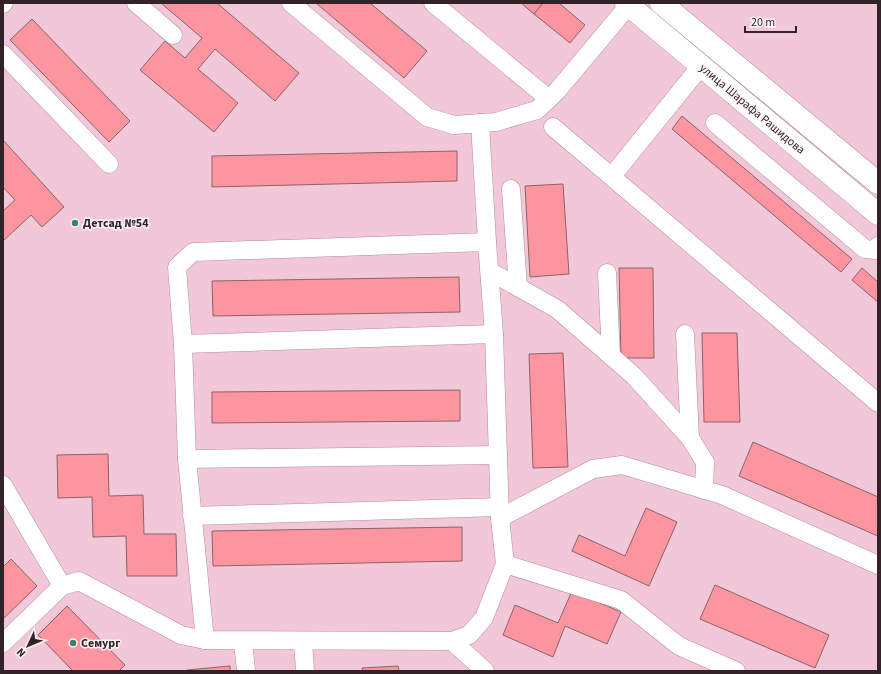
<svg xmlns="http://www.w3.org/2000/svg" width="881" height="674" font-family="'Source Sans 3',sans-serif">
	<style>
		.building { fill: #fc95a0; stroke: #8a6366 }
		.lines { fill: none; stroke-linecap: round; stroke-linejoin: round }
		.minor-casing { stroke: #b28b9b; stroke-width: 19 }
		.major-casing { stroke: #b28b9b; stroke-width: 23 }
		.minor { stroke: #fff; stroke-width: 18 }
		.major { stroke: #fff; stroke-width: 22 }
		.poi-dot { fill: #407f6e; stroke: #fdf4f7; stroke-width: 1.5 }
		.labels { text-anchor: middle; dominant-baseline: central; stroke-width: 3; stroke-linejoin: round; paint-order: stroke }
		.street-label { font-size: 12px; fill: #322329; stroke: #fdf4f7 }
		.poi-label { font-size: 12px; font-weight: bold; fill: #322329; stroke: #fdf4f7; text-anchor: start }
	</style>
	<rect width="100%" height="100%" fill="#f2c8d8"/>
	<g class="building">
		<path d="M 161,3 L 217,3 L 299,73 L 275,101 L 215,49 L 198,69 L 238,103 L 214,132 L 140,70 L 165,41 L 185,58 L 202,38 Z"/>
		<path d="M 316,3 L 370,3 L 427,51 L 404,78 Z"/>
		<path d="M 521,3 L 543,3 L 534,14 Z"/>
		<path d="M 543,3 L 559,3 L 585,25 L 570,43 L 534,14 Z"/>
		<path d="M 32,19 L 130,121 L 109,142 L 10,40 Z"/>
		<path d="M 682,116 L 852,259 L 841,272 L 672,129 Z"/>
		<path d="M 3,140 L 64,207 L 42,227 L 31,215 L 3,241 L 3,211 L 15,200 L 3,187 Z"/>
		<path d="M 457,151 L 457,181 L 212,187 L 212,156 Z"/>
		<path d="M 563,184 L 569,274 L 530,277 L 525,186 Z"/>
		<path d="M 619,268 L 653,268 L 654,358 L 621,358 Z"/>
		<path d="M 862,268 L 878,282 L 878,302 L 852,280 Z"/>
		<path d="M 459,277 L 460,312 L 213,316 L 212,281 Z"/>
		<path d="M 702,333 L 737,333 L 740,422 L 704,422 Z"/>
		<path d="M 563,353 L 568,467 L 533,468 L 529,354 Z"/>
		<path d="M 460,390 L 460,421 L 212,423 L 212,392 Z"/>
		<path d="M 753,442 L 878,497 L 878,536 L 739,476 Z"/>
		<path d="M 108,454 L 109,496 L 143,495 L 144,534 L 176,534 L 177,576 L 127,576 L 126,536 L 93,537 L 92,497 L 58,498 L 57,455 Z"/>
		<path d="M 646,508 L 677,522 L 649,586 L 572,551 L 579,535 L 625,556 Z"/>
		<path d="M 462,527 L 462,561 L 213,566 L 212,531 Z"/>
		<path d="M 11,559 L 37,586 L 3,619 L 3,567 Z"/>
		<path d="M 715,585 L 829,635 L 815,668 L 700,619 Z"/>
		<path d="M 572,591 L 621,612 L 607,644 L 565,626 L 553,657 L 503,635 L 515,605 L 558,623 Z"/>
		<path d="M 67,606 L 125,665 L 119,671 L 73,671 L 38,635 Z"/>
		<path d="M 230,666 L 230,671 L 188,671 L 187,670 Z"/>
		<path d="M 398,666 L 399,671 L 363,671 L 362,668 Z"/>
	</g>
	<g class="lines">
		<defs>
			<g id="minor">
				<path d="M 136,3 L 173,35"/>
				<path d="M 291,3 L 427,117 L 454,125 L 496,122 L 537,110 L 557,91 L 629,5"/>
				<path d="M 433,3 L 549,99"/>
				<path d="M 3,4 L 4,3"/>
				<path d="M 3,54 L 109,164"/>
				<path d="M 480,123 L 487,242"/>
				<path d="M 715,123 L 865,249 L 875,250 L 878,246"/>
				<path d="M 553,127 L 878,403"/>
				<path d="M 612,176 L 701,66"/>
				<path d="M 511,189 L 518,287"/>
				<path d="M 491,272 L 557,309 L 634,376 L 690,438 L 705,462 L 704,490"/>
				<path d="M 607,273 L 611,356"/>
				<path d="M 685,334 L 690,438"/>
				<path d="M 183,344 L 494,334"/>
				<path d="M 187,459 L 498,455"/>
				<path d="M 3,485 L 62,586"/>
				<path d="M 192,516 L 499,507"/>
				<path d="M 505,564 L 621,600 L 679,646 L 736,671"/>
				<path d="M 205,640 L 187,459 L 183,344 L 177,267 L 193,252 L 487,242 L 494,334 L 500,518"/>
				<path d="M 243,641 L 246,671"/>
				<path d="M 303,641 L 305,671"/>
				<path d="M 452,641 L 485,671"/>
				<path d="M 3,643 L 62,586 L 79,581 L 181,635 L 205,640 L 452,641 L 469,635 L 484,618 L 505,564 L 500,518 L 593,469 L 622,465 L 722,495 L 878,565"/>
			</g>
			<g id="major">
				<path d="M 626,3 L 878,214"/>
				<path d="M 661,3 L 878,183"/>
			</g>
		</defs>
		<use href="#minor" class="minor-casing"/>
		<use href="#major" class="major-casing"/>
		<use href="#minor" class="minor"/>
		<use href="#major" class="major"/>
	</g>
	<g class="poi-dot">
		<circle cx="75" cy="223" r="4"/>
		<circle cx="73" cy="643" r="4"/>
	</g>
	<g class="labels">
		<g class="street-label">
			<text transform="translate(752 109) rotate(40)">улица Шарафа Рашидова</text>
		</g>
		<g class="poi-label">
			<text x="83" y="223">Детсад №54</text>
			<text x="81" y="643">Семург</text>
		</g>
	</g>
	<rect width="881" height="674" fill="none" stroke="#322329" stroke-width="8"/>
	<g transform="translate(28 646) rotate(226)" stroke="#fdf4f7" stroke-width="3" paint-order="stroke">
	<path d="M0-3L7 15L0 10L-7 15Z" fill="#322329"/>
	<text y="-6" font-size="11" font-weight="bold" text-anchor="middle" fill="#322329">N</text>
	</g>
	<path d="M745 26v6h51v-6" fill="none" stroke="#322329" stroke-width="2"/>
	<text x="751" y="26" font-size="12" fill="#322329" stroke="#fdf4f7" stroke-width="3" paint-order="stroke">20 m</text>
</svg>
